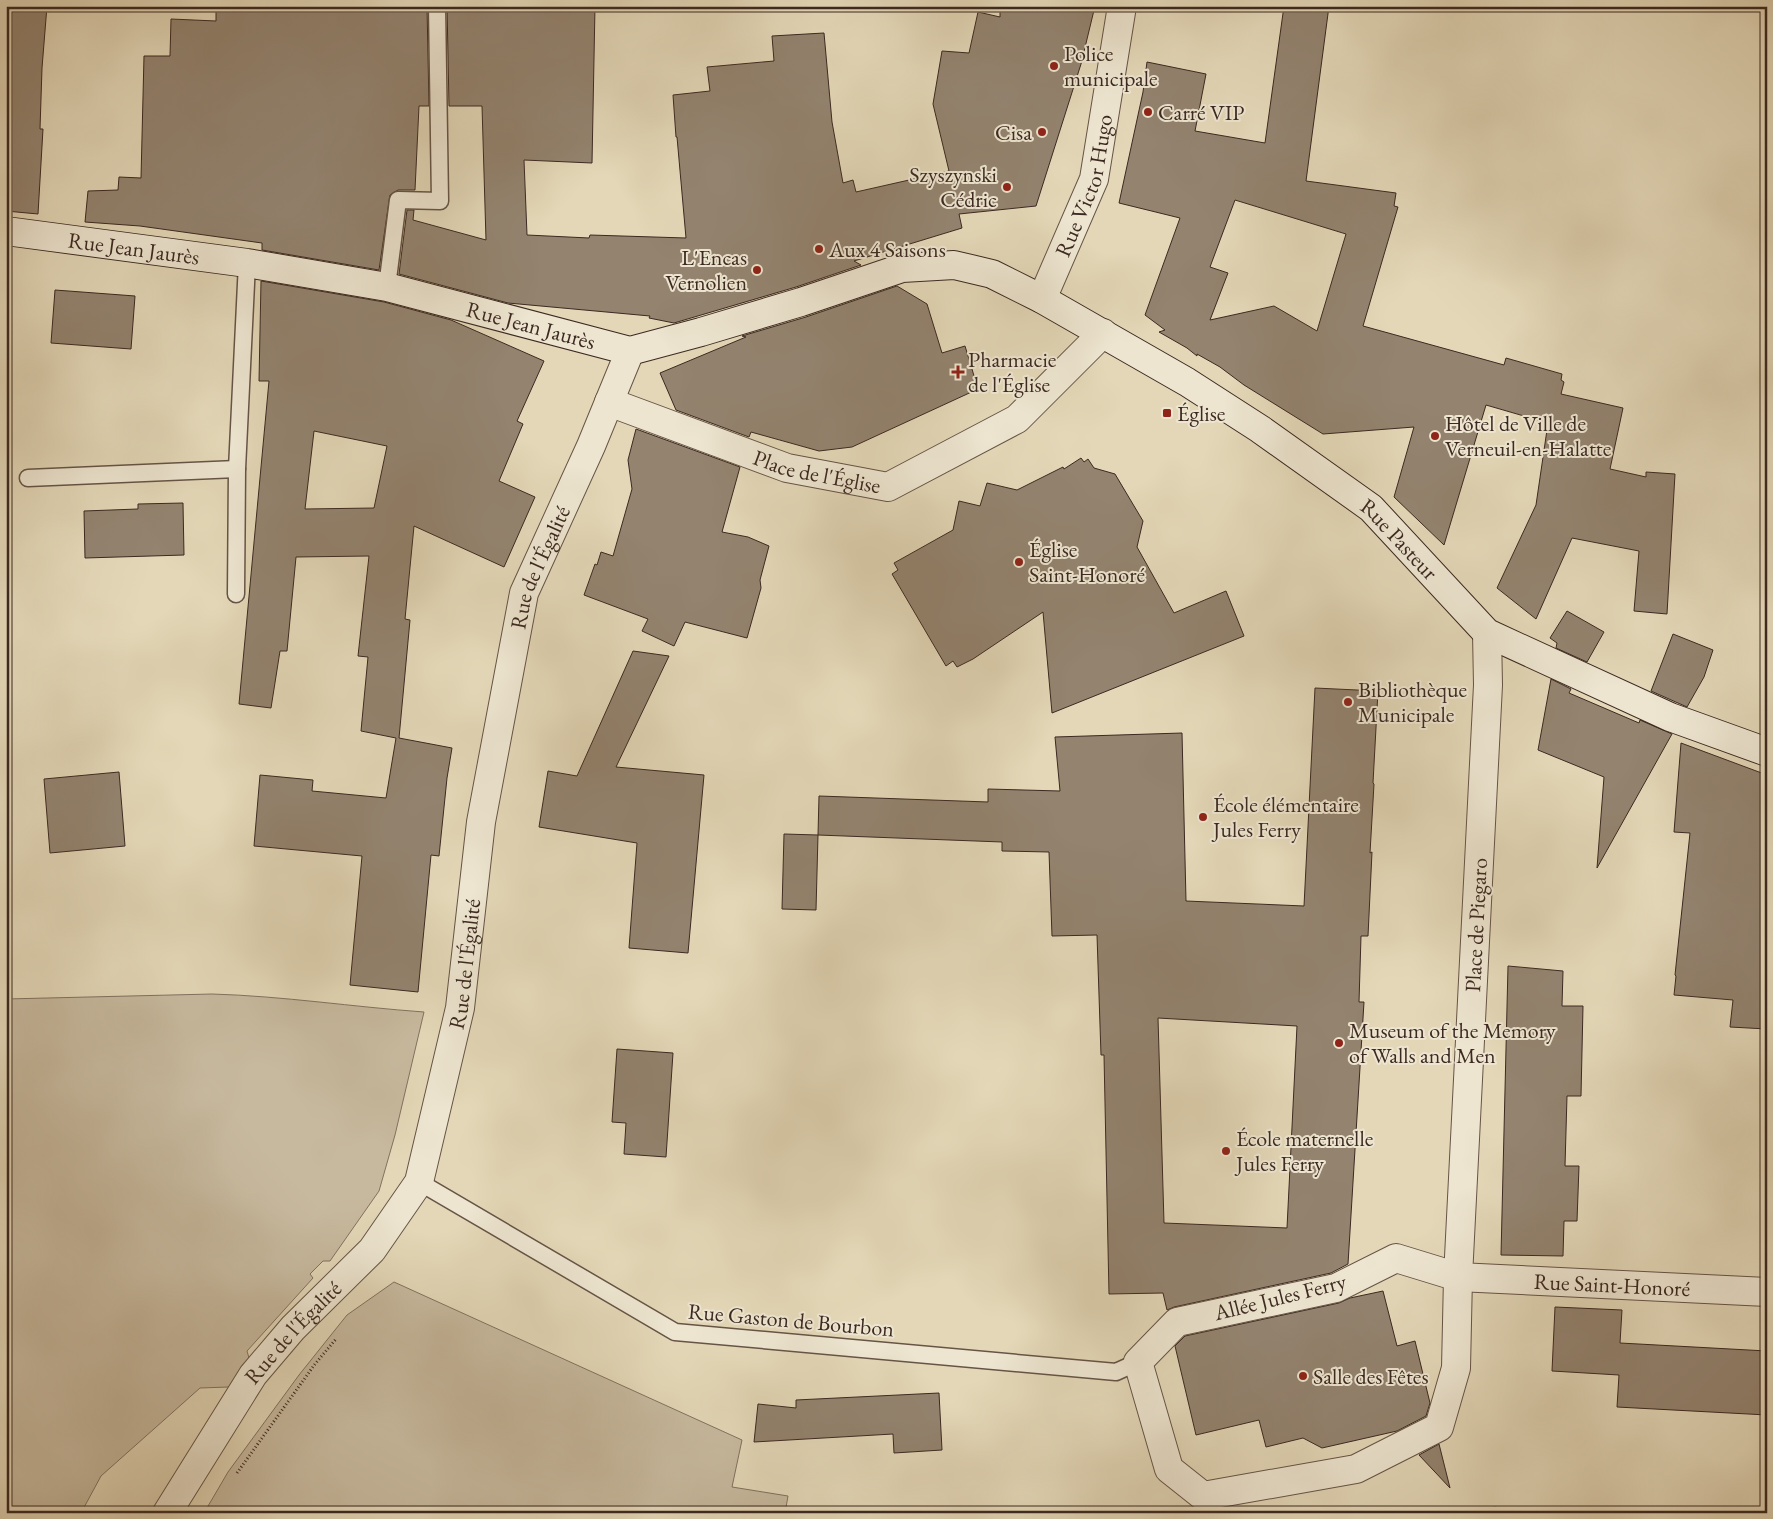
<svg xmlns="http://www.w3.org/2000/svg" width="1773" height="1519" font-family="'EB Garamond',serif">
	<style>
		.green { fill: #c7b99e; stroke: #827160 }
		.building { fill: #93836f; stroke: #3c2921; fill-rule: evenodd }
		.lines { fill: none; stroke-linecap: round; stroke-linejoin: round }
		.lane-casing { stroke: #665446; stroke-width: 19 }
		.street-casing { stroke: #665446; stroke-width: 30 }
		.secondary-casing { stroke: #3c2921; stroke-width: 30 }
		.path { stroke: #3c2921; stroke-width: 3; stroke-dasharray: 1 2.5; stroke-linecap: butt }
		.lane { stroke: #ede5d0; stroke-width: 16 }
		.street { stroke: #ede5d0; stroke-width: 28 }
		.secondary { stroke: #ede5d0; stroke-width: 28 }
		.poi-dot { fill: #8f2418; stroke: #ede5d0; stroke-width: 2 }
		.labels { text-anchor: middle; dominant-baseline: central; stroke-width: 4; stroke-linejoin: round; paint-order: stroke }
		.poi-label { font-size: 22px; fill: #3c2921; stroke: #ede5d0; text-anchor: start }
		.street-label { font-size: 22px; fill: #3c2921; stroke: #ede5d0 }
	</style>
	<rect width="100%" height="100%" fill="#e3d7b7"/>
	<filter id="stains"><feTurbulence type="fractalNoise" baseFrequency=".004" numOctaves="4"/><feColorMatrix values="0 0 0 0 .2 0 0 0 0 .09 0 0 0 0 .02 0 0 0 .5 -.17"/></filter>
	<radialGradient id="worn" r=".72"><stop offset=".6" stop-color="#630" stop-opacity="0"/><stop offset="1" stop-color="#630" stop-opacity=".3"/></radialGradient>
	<g class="green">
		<path d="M 212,994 C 283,996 353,1007 424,1012 L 395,1135 L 379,1191 L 330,1261 L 323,1261 L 310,1274 L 313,1278 L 247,1351 L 249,1358 L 251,1360 L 229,1387 L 200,1388 L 101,1476 L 81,1513 L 6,1513 L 6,999 Z"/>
		<path d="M 394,1282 L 742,1440 L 732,1487 L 788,1496 L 785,1513 L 204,1513 L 228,1472 L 299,1375 L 347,1315 Z"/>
		<path d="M 1495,1507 L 1522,1513 L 1461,1513 Z"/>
	</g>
	<g class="building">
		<path d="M 6,6 L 47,6 L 42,68 L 40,129 L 43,129 L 38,214 L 6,211 Z"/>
		<path d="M 302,6 L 427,6 L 429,106 L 419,106 L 415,190 L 398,190 L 390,195 L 379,270 L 262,250 L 262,243 L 140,226 L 85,222 L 88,191 L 118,190 L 119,177 L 141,178 L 144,56 L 170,56 L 171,19 L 216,21 L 216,9 Z"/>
		<path d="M 447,6 L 595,6 L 592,163 L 524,160 L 527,235 L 589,238 L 590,235 L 686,238 L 677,137 L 676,137 L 673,95 L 710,91 L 707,67 L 774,61 L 772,36 L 824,33 L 832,122 L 843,183 L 853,180 L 856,192 L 949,171 L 933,104 L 942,51 L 969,53 L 978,12 L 1000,17 L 1000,6 L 1095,6 L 1081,64 L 1036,206 L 959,214 L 962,228 L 854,261 L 861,265 L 796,287 L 674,323 L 649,318 L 650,316 L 508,303 L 399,274 L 407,210 L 414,210 L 413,220 L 486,240 L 482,106 L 449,106 Z"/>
		<path d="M 1284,6 L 1329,6 L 1306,181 L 1396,193 L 1394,206 L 1398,207 L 1363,326 L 1504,365 L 1506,358 L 1562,374 L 1561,380 L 1564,382 L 1561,394 L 1623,408 L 1610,469 L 1646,477 L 1646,472 L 1675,474 L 1667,614 L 1634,611 L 1639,551 L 1572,538 L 1536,619 L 1497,588 L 1536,505 L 1548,423 L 1486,405 L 1444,545 L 1394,497 L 1414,427 L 1323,434 L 1244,385 L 1220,367 L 1197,354 L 1197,356 L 1187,348 L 1159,332 L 1165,330 L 1145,315 L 1180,218 L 1119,203 L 1143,92 L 1147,62 L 1206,74 L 1195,131 L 1265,143 ZM 1235,200 L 1346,234 L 1317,331 L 1274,306 L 1210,320 L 1228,273 L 1210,267 Z"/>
		<path d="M 261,281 L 384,302 L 451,320 L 544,361 L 517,421 L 523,424 L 499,481 L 535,497 L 504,567 L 414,526 L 405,619 L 410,620 L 399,738 L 452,748 L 447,778 L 439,856 L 431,855 L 418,992 L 350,985 L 362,856 L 254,846 L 260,775 L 313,780 L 312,791 L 386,798 L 396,738 L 361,731 L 368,657 L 358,656 L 369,556 L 296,557 L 287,651 L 280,651 L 271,708 L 239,704 L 269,381 L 259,381 ZM 314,431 L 387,446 L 374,508 L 305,509 Z"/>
		<path d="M 897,286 L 927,304 L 942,353 L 965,346 L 978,389 L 852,447 L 819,451 L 751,432 L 749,437 L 676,410 L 660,373 L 746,337 L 742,336 L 806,317 Z"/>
		<path d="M 55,290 L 135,296 L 131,349 L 51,343 Z"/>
		<path d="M 636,429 L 740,467 L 722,532 L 748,537 L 769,546 L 760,580 L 761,588 L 747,638 L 685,622 L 674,646 L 642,631 L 648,619 L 584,595 L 595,564 L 597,565 L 601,552 L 613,556 L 632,489 L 628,460 Z"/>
		<path d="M 1081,458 L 1084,462 L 1088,459 L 1094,468 L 1115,474 L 1143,521 L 1137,547 L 1174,613 L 1226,591 L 1244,636 L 1052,713 L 1043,612 L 973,659 L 957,667 L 953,661 L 946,666 L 892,574 L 898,570 L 894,563 L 953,530 L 959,501 L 980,506 L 987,483 L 1017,490 L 1063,467 L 1064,469 Z"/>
		<path d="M 183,503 L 184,555 L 85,558 L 84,511 L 138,509 L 138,504 Z"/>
		<path d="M 1567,611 L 1604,632 L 1587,662 L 1556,648 L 1557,643 L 1550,638 Z"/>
		<path d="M 1673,634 L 1713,650 L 1704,677 L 1687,707 L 1651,691 Z"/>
		<path d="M 633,651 L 669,656 L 616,767 L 704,775 L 688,953 L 629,948 L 637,843 L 539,827 L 548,771 L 577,776 Z"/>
		<path d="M 1551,679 L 1571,689 L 1569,693 L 1639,723 L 1640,720 L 1672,734 L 1597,868 L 1604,777 L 1538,750 Z"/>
		<path d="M 1315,688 L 1378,691 L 1373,783 L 1374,784 L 1370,853 L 1372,852 L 1368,936 L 1361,936 L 1359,1002 L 1364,1002 L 1348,1264 L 1331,1273 L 1174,1307 L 1167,1310 L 1163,1293 L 1109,1294 L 1104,1055 L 1101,1055 L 1097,935 L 1052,936 L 1049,852 L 1002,851 L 1002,842 L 818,835 L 819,796 L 988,802 L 988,789 L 1060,791 L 1055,737 L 1182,733 L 1186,901 L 1304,906 ZM 1158,1018 L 1297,1026 L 1287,1228 L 1164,1223 Z"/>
		<path d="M 1681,743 L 1767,775 L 1767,1029 L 1730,1027 L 1733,1000 L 1674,995 L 1676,976 L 1675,975 L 1690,833 L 1674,832 Z"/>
		<path d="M 119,772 L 125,846 L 50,853 L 44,779 Z"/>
		<path d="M 784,834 L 818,835 L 816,910 L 782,909 Z"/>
		<path d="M 1508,966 L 1563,971 L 1562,1006 L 1583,1006 L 1581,1096 L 1567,1096 L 1565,1166 L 1579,1166 L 1577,1221 L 1564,1221 L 1563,1256 L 1501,1255 Z"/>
		<path d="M 617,1049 L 673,1053 L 666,1157 L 624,1154 L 626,1123 L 612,1122 Z"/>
		<path d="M 1383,1291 L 1397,1346 L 1415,1341 L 1430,1403 L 1426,1416 L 1397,1431 L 1322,1448 L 1303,1438 L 1266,1447 L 1259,1420 L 1196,1435 L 1175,1346 L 1185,1336 L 1339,1303 L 1350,1298 Z"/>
		<path d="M 1555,1307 L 1622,1310 L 1620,1343 L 1767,1351 L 1767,1415 L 1617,1407 L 1619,1375 L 1552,1371 Z"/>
		<path d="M 939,1393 L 942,1450 L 894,1453 L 893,1434 L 754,1442 L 758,1404 L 796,1408 L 796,1400 Z"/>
		<path d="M 1439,1444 L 1450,1488 L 1419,1455 Z"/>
	</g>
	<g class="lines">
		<defs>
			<g id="lane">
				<path d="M 387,287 L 398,200 L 440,201 L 437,6"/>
				<path d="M 28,478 L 237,469"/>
				<path d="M 236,594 L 237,469 L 247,263"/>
				<path d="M 419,1182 L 675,1332 L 1116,1372 L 1138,1362"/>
			</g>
			<g id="street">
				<path id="s1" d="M 1042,299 L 1094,179 L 1122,6"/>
				<path id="s2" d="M 609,402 L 787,468 L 888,487 L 1017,419 L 1103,333"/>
				<path id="s3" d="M 1487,633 L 1488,685 L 1458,1277 L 1767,1292"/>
				<path d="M 1396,1258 L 1458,1277 L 1456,1368 L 1439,1427 L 1356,1469 L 1203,1496 L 1169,1469 L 1138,1362 L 1177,1322 L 1336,1288 Z"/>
				<path id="s4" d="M 167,1513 L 253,1375 L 293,1328 L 372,1250 L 419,1182 L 460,1008 L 481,822 L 524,593 L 591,446 L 630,351"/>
			</g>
			<g id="secondary">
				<path id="s5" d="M 6,231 L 247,263 L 387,287 L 630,351 L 701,332 L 801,302 L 902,268 L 954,265 L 992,274 L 1042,299 L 1187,382 L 1260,429 L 1371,508 L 1487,633 L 1670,717 L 1767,752"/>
			</g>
		</defs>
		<use href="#lane" class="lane-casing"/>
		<use href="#street" class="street-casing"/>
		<use href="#secondary" class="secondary-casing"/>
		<path class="path" d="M 237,1473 L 315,1364 L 336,1339"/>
		<use href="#lane" class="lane"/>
		<use href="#street" class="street"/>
		<use href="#secondary" class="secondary"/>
	</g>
	<g class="poi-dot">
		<circle cx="1054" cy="66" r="5"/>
		<circle cx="1148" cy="112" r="5"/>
		<circle cx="1042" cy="132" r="5"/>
		<circle cx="1007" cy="187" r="5"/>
		<circle cx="819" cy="249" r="5"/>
		<circle cx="757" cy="270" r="5"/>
		<path d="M955.5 364.5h5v5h5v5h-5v5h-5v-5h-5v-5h5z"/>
		<rect x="1162" y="408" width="10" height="10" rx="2.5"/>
		<circle cx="1435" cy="436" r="5"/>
		<circle cx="1019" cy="562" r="5"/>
		<circle cx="1348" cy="702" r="5"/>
		<circle cx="1203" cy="817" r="5"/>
		<circle cx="1339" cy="1043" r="5"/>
		<circle cx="1226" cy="1151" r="5"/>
		<circle cx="1303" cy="1376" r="5"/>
	</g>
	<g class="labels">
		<g class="poi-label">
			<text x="1064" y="53">Police<tspan x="1064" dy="25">municipale</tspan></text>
			<text x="1158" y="112">Carré VIP</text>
			<text x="1032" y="132" text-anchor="end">Cisa</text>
			<text x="997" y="174" text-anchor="end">Szyszynski<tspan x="997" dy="25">Cédric</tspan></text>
			<text x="829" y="249">Aux 4 Saisons</text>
			<text x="747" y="257" text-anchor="end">L'Encas<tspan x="747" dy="25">Vernolien</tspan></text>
			<text x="968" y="359">Pharmacie<tspan x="968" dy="25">de l'Église</tspan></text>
			<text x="1177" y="413">Église</text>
			<text x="1445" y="423">Hôtel de Ville de<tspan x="1445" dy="25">Verneuil-en-Halatte</tspan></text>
			<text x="1029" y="549">Église<tspan x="1029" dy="25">Saint-Honoré</tspan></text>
			<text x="1358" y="689">Bibliothèque<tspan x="1358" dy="25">Municipale</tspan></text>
			<text x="1213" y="804">École élémentaire<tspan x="1213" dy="25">Jules Ferry</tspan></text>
			<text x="1349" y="1030">Museum of the Memory<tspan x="1349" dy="25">of Walls and Men</tspan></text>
			<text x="1236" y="1138">École maternelle<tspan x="1236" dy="25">Jules Ferry</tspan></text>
			<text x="1313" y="1376">Salle des Fêtes</text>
		</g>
		<g class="street-label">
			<text stroke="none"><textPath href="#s1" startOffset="122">Rue Victor Hugo</textPath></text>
			<text stroke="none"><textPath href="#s5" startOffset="129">Rue Jean Jaurès</textPath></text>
			<text stroke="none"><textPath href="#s5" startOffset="534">Rue Jean Jaurès</textPath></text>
			<text stroke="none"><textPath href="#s2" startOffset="220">Place de l'Église</textPath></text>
			<text stroke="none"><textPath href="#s5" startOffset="1500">Rue Pasteur</textPath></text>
			<text stroke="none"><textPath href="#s4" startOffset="1046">Rue de l'Égalité</textPath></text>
			<text transform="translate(1476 925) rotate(-87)">Place de Piegaro</text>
			<text stroke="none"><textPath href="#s4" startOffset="641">Rue de l'Égalité</textPath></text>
			<text stroke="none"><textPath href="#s3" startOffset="799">Rue Saint-Honoré</textPath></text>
			<text transform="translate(1280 1297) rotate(-14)">Allée Jules Ferry</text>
			<text transform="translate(791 1320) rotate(5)">Rue Gaston de Bourbon</text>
			<text stroke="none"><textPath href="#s4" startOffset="221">Rue de l'Égalité</textPath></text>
		</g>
	</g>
	<rect width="1773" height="1519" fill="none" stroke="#e3d7b7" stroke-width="25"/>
	<rect x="8" y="8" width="1758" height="1504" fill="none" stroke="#3c2921" stroke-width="2.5"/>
	<rect x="12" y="12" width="1748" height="1494" fill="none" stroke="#3c2921"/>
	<rect width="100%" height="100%" filter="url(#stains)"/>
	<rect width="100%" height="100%" fill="url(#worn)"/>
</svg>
